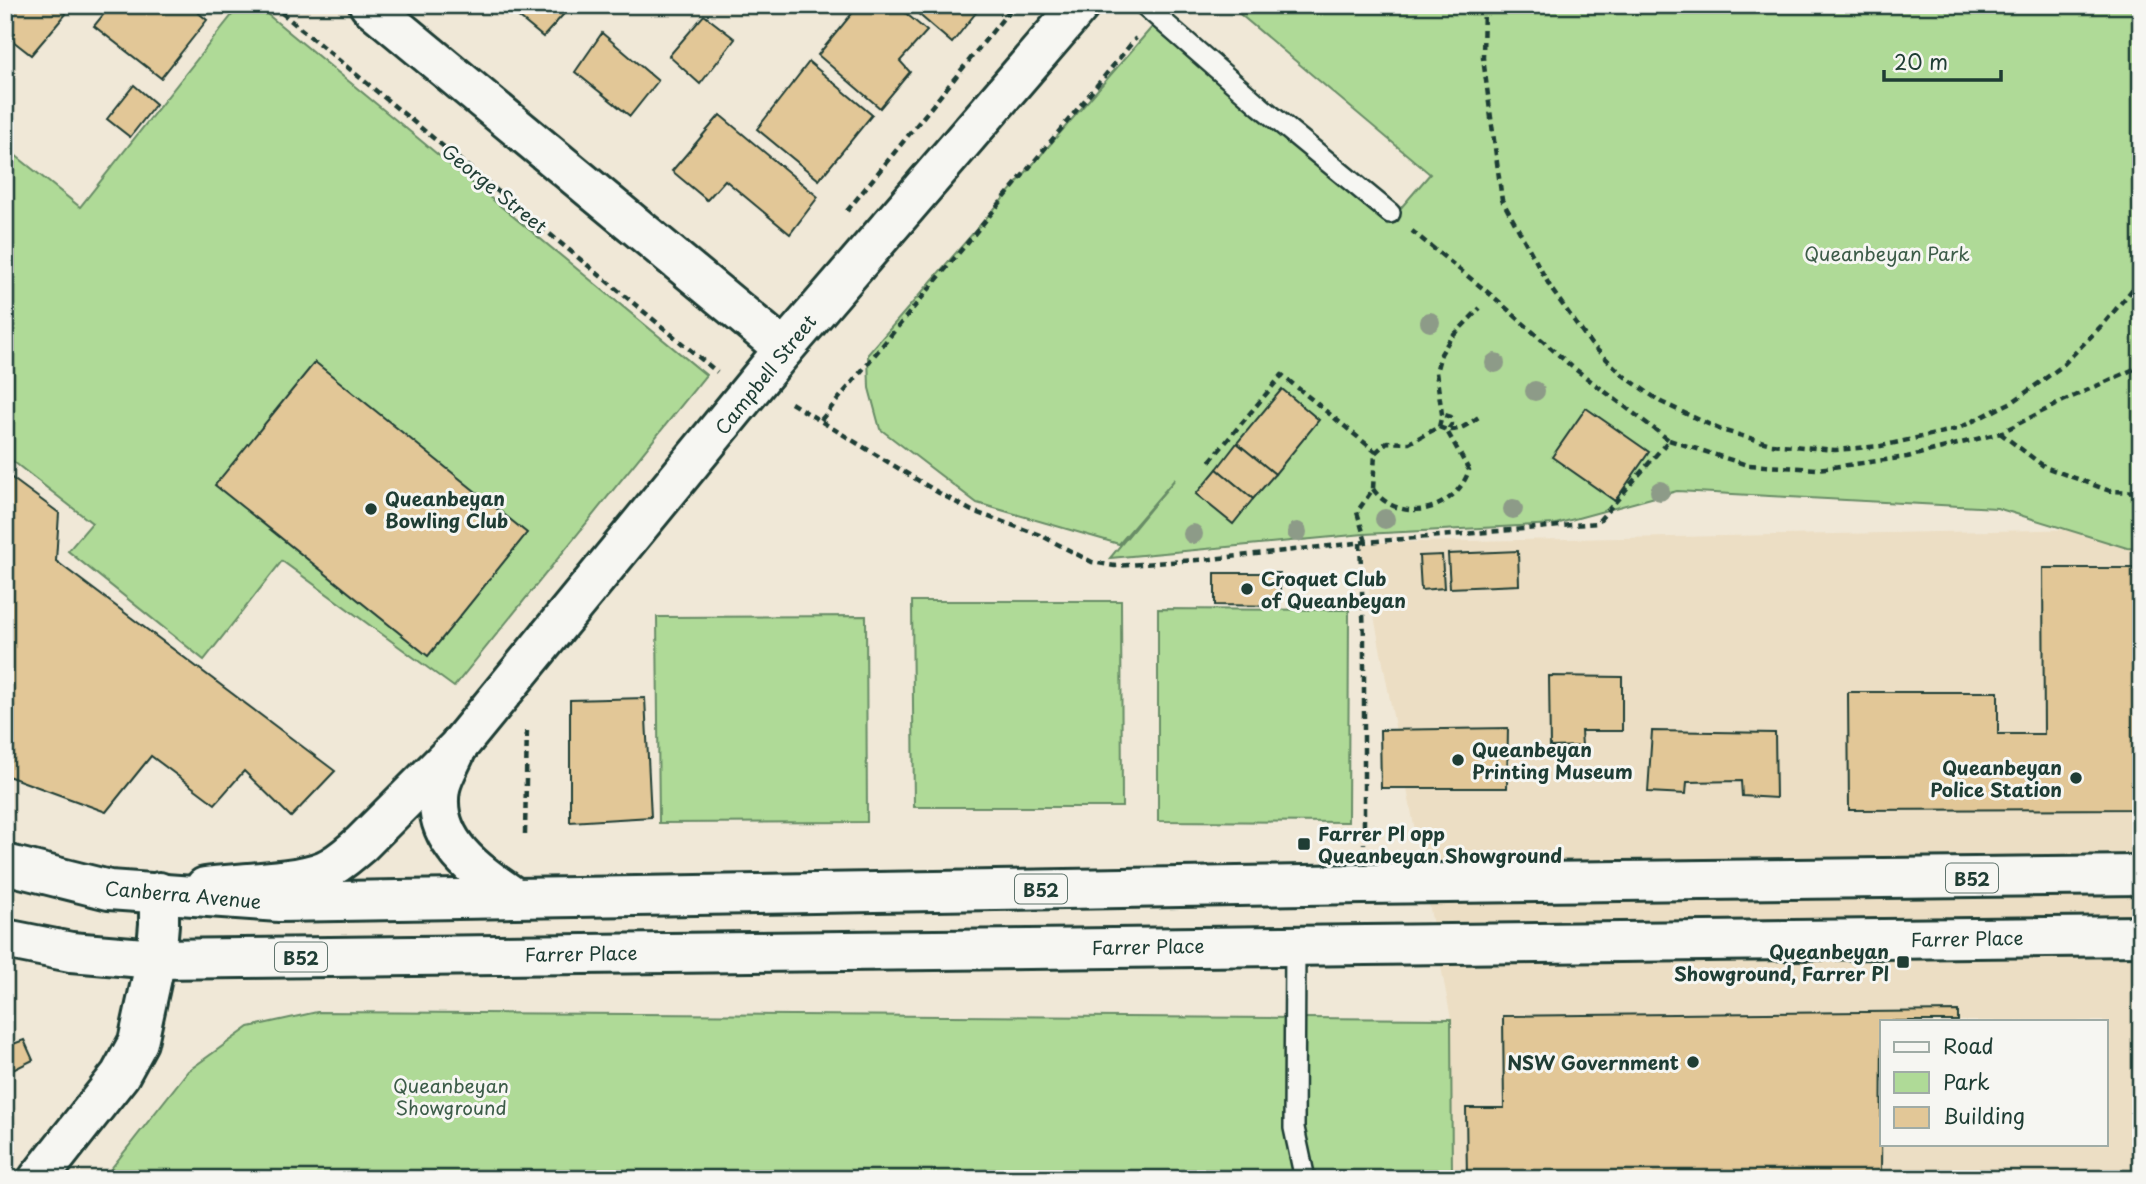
<svg xmlns="http://www.w3.org/2000/svg" width="2146" height="1184" font-family="'Playpen Sans',sans-serif">
	<style>
		.built { fill: #ecdec4; fill-rule: evenodd }
		.green { fill: #afda97; stroke: #678c66; stroke-width: 2 }
		.building { fill: #e2c797; stroke: #1f3d34; stroke-width: 2 }
		.lines { fill: none; stroke-linecap: round; stroke-linejoin: round }
		.service-casing { stroke: #1f3d34; stroke-width: 24 }
		.minor-casing { stroke: #1f3d34; stroke-width: 44 }
		.tertiary-casing { stroke: #1f3d34; stroke-width: 44 }
		.trunk-casing { stroke: #1f3d34; stroke-width: 44 }
		.path { stroke: #1f3d34; stroke-width: 4.5; stroke-dasharray: 7 5; stroke-linecap: butt }
		.service { stroke: #f6f6f2; stroke-width: 19 }
		.minor { stroke: #f6f6f2; stroke-width: 38 }
		.tertiary { stroke: #f6f6f2; stroke-width: 38 }
		.trunk { stroke: #f6f6f2; stroke-width: 38 }
		.tree { fill: #8d9b88 }
		.poi-dot { fill: #1f3d34; stroke: #f6f6f2; stroke-width: 2.5 }
		.labels { text-anchor: middle; dominant-baseline: central; stroke-width: 6; stroke-linejoin: round; paint-order: stroke }
		.shield { fill: #f6f6f2; stroke: #60746d; stroke-width: 2 }
		.shield-label { font-size: 18px; font-weight: bold; fill: #1f3d34 }
		.street-label { font-size: 19px; fill: #1f3d34; stroke: #f6f6f2 }
		.park-label { font-size: 19px; fill: #3c5c48; stroke: #f6f6f2 }
		.poi-label { font-size: 19px; font-weight: bold; fill: #1f3d34; stroke: #f6f6f2; text-anchor: start }
	</style>
	<rect width="100%" height="100%" fill="#f0e8d7"/>
	<filter id="ink" filterUnits="userSpaceOnUse"><feTurbulence type="fractalNoise" baseFrequency=".0143" numOctaves="2"/><feDisplacementMap in="SourceGraphic" scale="14" xChannelSelector="R" yChannelSelector="G"/><feConvolveMatrix kernelMatrix="1 2 1 2 8 2 1 2 1" color-interpolation-filters="sRGB"/></filter>
	<g filter="url(#ink)">
		<path class="built" d="M 2141,528 L 2141,1179 L 1452,1179 L 1451,1019 L 1360,543 ZM 1882,1021 L 2106,1021 L 2106,1144 L 1882,1144 Z"/>
		<g class="green">
			<path d="M 240,5 L 256,5 L 706,375 L 454,687 L 282,561 L 204,660 L 68,551 L 92,523 L 5,455 L 5,147 L 80,207 Z"/>
			<path d="M 1229,5 L 2141,5 L 2141,549 L 2127,548 L 1997,508 L 1677,491 L 1556,524 L 1364,534 L 1110,558 L 1175,479 L 1119,544 L 977,503 L 880,429 L 869,388 L 868,354 L 1153,26 L 1387,224 L 1430,174 Z"/>
			<path d="M 912,601 L 1121,601 L 1122,807 L 914,807 Z"/>
			<path d="M 1158,609 L 1349,610 L 1348,822 L 1158,821 Z"/>
			<path d="M 866,616 L 867,822 L 659,823 L 657,617 Z"/>
			<path d="M 317,1012 L 1451,1019 L 1452,1179 L 103,1179 L 188,1071 L 249,1027 Z"/>
		</g>
		<g class="building">
			<path d="M 5,5 L 56,5 L 66,14 L 31,55 L 13,41 L 5,49 Z"/>
			<path d="M 111,5 L 189,5 L 207,20 L 161,78 L 94,26 Z"/>
			<path d="M 504,5 L 572,5 L 543,37 Z"/>
			<path d="M 859,5 L 896,5 L 927,31 L 900,61 L 910,72 L 880,108 L 818,55 Z"/>
			<path d="M 908,5 L 982,5 L 952,43 Z"/>
			<path d="M 704,15 L 735,39 L 700,84 L 669,56 Z"/>
			<path d="M 602,33 L 658,81 L 630,116 L 575,72 Z"/>
			<path d="M 809,62 L 872,115 L 819,180 L 757,129 Z"/>
			<path d="M 134,85 L 156,104 L 130,137 L 107,119 Z"/>
			<path d="M 720,115 L 818,197 L 790,234 L 725,180 L 707,200 L 672,171 Z"/>
			<path d="M 315,362 L 527,533 L 428,656 L 215,485 Z"/>
			<path d="M 1282,389 L 1319,420 L 1275,474 L 1237,443 Z"/>
			<path d="M 1586,408 L 1649,452 L 1615,501 L 1552,457 Z"/>
			<path d="M 1237,443 L 1275,474 L 1253,499 L 1217,469 Z"/>
			<path d="M 1217,469 L 1253,499 L 1233,524 L 1196,494 Z"/>
			<path d="M 5,473 L 59,513 L 56,561 L 335,771 L 291,817 L 244,771 L 215,804 L 151,756 L 106,812 L 5,775 Z"/>
			<path d="M 1518,551 L 1519,585 L 1450,588 L 1448,554 Z"/>
			<path d="M 1442,555 L 1444,588 L 1421,590 L 1419,556 Z"/>
			<path d="M 2043,568 L 2141,568 L 2141,809 L 1849,810 L 1848,692 L 1998,692 L 1998,734 L 2044,734 Z"/>
			<path d="M 1215,573 L 1280,573 L 1280,606 L 1215,605 Z"/>
			<path d="M 1549,676 L 1622,677 L 1622,731 L 1581,731 L 1582,746 L 1550,747 Z"/>
			<path d="M 645,698 L 651,817 L 570,822 L 570,700 Z"/>
			<path d="M 1508,728 L 1507,788 L 1381,788 L 1380,730 Z"/>
			<path d="M 1652,731 L 1775,733 L 1776,798 L 1742,796 L 1741,781 L 1687,782 L 1686,794 L 1648,792 Z"/>
			<path d="M 1958,1011 L 1958,1021 L 1882,1021 L 1881,1179 L 1467,1179 L 1466,1108 L 1504,1108 L 1503,1016 Z"/>
			<path d="M 24,1040 L 33,1060 L 5,1074 L 5,1047 Z"/>
		</g>
		<g class="lines">
			<defs>
				<g id="service">
					<path d="M 1144,5 L 1260,106 L 1390,213"/>
					<path d="M 1295,945 L 1294,1128 L 1305,1179"/>
				</g>
				<g id="minor">
					<path d="M 369,5 L 784,349"/>
					<path d="M 455,753 C 450,764 442,777 440,789 C 431,841 477,872 514,897"/>
					<path d="M 205,887 C 236,883 298,882 325,870 C 339,864 350,853 361,844 L 457,748 L 784,349 L 1080,5"/>
				</g>
				<path id="tertiary" d="M 38,1179 L 120,1075 L 138,1042 L 156,959"/>
				<g id="trunk">
					<path d="M 5,864 L 109,890 L 279,902 L 1362,884 L 2141,875"/>
					<path d="M 5,939 L 71,952 L 156,959 L 2141,936"/>
					<path d="M 156,959 L 159,924 L 159,892"/>
				</g>
			</defs>
			<use href="#service" class="service-casing"/>
			<use href="#minor" class="minor-casing"/>
			<use href="#tertiary" class="tertiary-casing"/>
			<use href="#trunk" class="trunk-casing"/>
			<g class="path">
				<path d="M 272,5 L 717,372"/>
				<path d="M 1484,5 L 1483,58 L 1502,200 L 1552,290 L 1591,344 L 1624,376 L 1661,402 L 1721,430 L 1771,444 L 1835,450 L 1881,446 L 1957,429 L 2014,401 L 2061,367 L 2106,321 L 2141,279"/>
				<path d="M 847,211 L 1014,5"/>
				<path d="M 791,403 L 939,493 L 972,511 L 1040,535 L 1092,562 L 1115,566 L 1211,559 L 1366,542 L 1597,523 L 1669,440 L 1571,366 L 1496,299 L 1412,231"/>
				<path d="M 821,420 L 1136,38"/>
				<path d="M 1439,427 C 1455,435 1465,426 1479,417"/>
				<path d="M 2000,433 L 2045,467 L 2110,491 L 2141,492"/>
				<path d="M 1669,440 L 1747,465 L 1818,469 L 1907,457 L 2000,433 L 2063,401 L 2141,366"/>
				<path d="M 1210,461 L 1282,375 L 1376,452"/>
				<path d="M 1373,489 C 1399,526 1456,511 1469,470 L 1447,431 L 1452,424 L 1451,417 L 1442,414"/>
				<path d="M 1366,542 L 1357,512 L 1373,489 L 1375,453 L 1387,442 L 1409,443 L 1439,427 L 1442,414 L 1436,372 L 1441,354 L 1450,339 L 1480,308"/>
				<path d="M 1360,543 L 1364,637 L 1364,844"/>
				<path d="M 525,834 L 527,726"/>
			</g>
			<use href="#service" class="service"/>
			<use href="#minor" class="minor"/>
			<use href="#tertiary" class="tertiary"/>
			<use href="#trunk" class="trunk"/>
		</g>
		<g class="tree">
			<circle cx="1430" cy="322" r="10"/>
			<circle cx="1495" cy="363" r="10"/>
			<circle cx="1535" cy="391" r="10"/>
			<circle cx="1660" cy="491" r="10"/>
			<circle cx="1513" cy="509" r="10"/>
			<circle cx="1385" cy="519" r="10"/>
			<circle cx="1297" cy="532" r="10"/>
			<circle cx="1193" cy="534" r="10"/>
		</g>
	</g>
	<g class="poi-dot">
		<circle cx="371" cy="509" r="7"/>
		<circle cx="1247" cy="589" r="7"/>
		<circle cx="1458" cy="760" r="7"/>
		<circle cx="2076" cy="778" r="7"/>
		<rect x="1297" y="837" width="14" height="14" rx="3.5"/>
		<rect x="1896" y="955" width="14" height="14" rx="3.5"/>
		<circle cx="1693" cy="1062" r="7"/>
	</g>
	<g class="labels">
		<g class="shield">
			<rect x="1946" y="863.5" width="52" height="29" rx="5"/>
			<rect x="1015" y="874.5" width="52" height="29" rx="5"/>
			<rect x="275" y="942.5" width="52" height="29" rx="5"/>
		</g>
		<g class="shield-label">
			<text x="1972" y="878">B52</text>
			<text x="1041" y="889">B52</text>
			<text x="301" y="957">B52</text>
		</g>
		<g class="street-label">
			<text transform="translate(495 188) rotate(39)">George Street</text>
			<text transform="translate(765 374) rotate(-51)">Campbell Street</text>
			<text transform="translate(183 894) rotate(5)">Canberra Avenue</text>
			<text transform="translate(1967 938) rotate(-1)">Farrer Place</text>
			<text transform="translate(1148 946) rotate(-1)">Farrer Place</text>
			<text transform="translate(581 953) rotate(-1)">Farrer Place</text>
		</g>
		<g class="park-label">
			<text x="1887" y="253">Queanbeyan Park</text>
			<text x="451" y="1085">Queanbeyan<tspan x="451" dy="22">Showground</tspan></text>
		</g>
		<g class="poi-label">
			<text x="385" y="498">Queanbeyan<tspan x="385" dy="22">Bowling Club</tspan></text>
			<text x="1261" y="578">Croquet Club<tspan x="1261" dy="22">of Queanbeyan</tspan></text>
			<text x="1472" y="749">Queanbeyan<tspan x="1472" dy="22">Printing Museum</tspan></text>
			<text x="2062" y="767" text-anchor="end">Queanbeyan<tspan x="2062" dy="22">Police Station</tspan></text>
			<text x="1318" y="833">Farrer Pl opp<tspan x="1318" dy="22">Queanbeyan Showground</tspan></text>
			<text x="1889" y="951" text-anchor="end">Queanbeyan<tspan x="1889" dy="22">Showground, Farrer Pl</tspan></text>
			<text x="1679" y="1062" text-anchor="end">NSW Government</text>
		</g>
	</g>
	<rect width="2146" height="1184" fill="none" stroke="#f6f6f2" stroke-width="28"/>
	<rect x="14" y="14" width="2118" height="1156" fill="none" stroke="#1f3d34" stroke-width="2.5" filter="url(#ink)"/>
	<rect x="1880" y="1020" width="228" height="126" fill="#f6f6f2" stroke="#a0aca6" stroke-width="2"/>
	<rect x="1894" y="1042" width="35" height="10" fill="#f6f6f2" stroke="#a0aca6" stroke-width="2"/>
	<text x="1943" y="1054" font-size="21" fill="#1f3d34">Road</text>
	<rect x="1894" y="1072" width="35" height="21" fill="#afda97" stroke="#a0aca6" stroke-width="2"/>
	<text x="1943" y="1090" font-size="21" fill="#1f3d34">Park</text>
	<rect x="1894" y="1107" width="35" height="21" fill="#e2c797" stroke="#a0aca6" stroke-width="2"/>
	<text x="1943" y="1124" font-size="21" fill="#1f3d34">Building</text>
	<path d="M1884 70v10h117v-10" fill="none" stroke="#1f3d34" stroke-width="3.5"/>
	<text x="1894" y="70" font-size="21" fill="#1f3d34" stroke="#f6f6f2" stroke-width="5" paint-order="stroke">20 m</text>
</svg>
